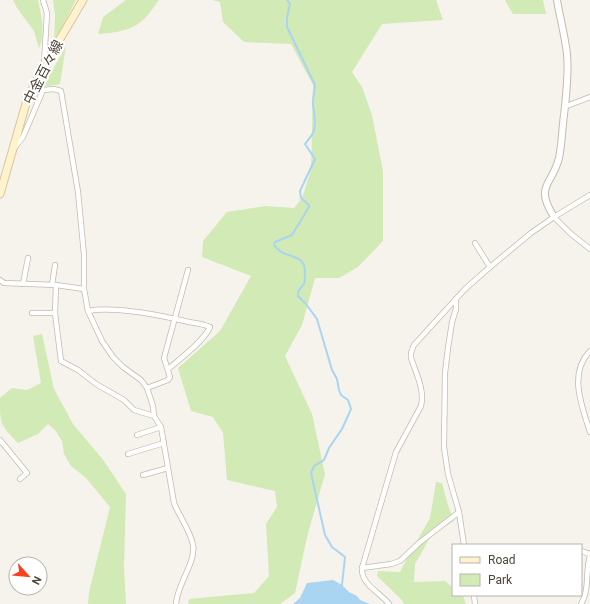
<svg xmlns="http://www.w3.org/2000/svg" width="590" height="604" font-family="Roboto,'Noto Sans JP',sans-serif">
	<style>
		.green { fill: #d2eab5 }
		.water { fill: #a9d4f2 }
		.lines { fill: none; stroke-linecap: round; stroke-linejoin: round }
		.stream { stroke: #a9d4f2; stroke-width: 2 }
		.minor-casing { stroke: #c2bbae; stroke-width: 6 }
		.tertiary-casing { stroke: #c2bbae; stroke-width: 8 }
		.secondary-casing { stroke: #d6c79b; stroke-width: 9 }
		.minor { stroke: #fff; stroke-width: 4.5 }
		.tertiary { stroke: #fff; stroke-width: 6 }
		.secondary { stroke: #fff3cd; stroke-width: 7 }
		.labels { text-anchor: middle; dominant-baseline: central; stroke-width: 4; stroke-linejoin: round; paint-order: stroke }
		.street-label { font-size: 14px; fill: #4b4439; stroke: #fff }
	</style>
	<rect width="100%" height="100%" fill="#f6f3ec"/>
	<g class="green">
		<path d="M 13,0 L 38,0 C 41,14 46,35 39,48 L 34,31 L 17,8 Z"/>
		<path d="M 53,0 L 76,0 L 54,43 L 55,15 Z"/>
		<path d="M 126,0 L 159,0 C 154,6 149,15 143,20 C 131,31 114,33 98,34 L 103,17 Z"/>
		<path d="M 212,0 L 436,0 L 443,20 L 382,24 L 352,72 L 362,87 L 372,115 L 383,171 L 383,241 L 358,267 L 339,278 L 315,278 L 302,325 L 285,356 L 312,414 L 325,474 L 307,537 L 295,593 L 280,604 L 188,604 L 189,599 L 254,593 L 269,576 L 266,524 L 277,507 L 275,491 L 227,480 L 223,433 L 213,417 L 191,411 L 178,368 L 220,331 L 251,276 L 202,257 L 203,241 L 227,212 L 265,206 L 294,208 L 302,198 L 311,170 L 313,85 L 291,44 L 244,42 L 223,22 L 220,2 Z"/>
		<path d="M 505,0 L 543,0 L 546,14 L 513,14 Z"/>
		<path d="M 66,46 L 60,84 L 43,87 Z"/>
		<path d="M 42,334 L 54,389 L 73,424 L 104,461 L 126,494 L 124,566 L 126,604 L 88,604 L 89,592 L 110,507 L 86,478 L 71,466 L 64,454 L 62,441 L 55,430 L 48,424 L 38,434 L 18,443 C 0,424 0,425 0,398 L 12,388 L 27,390 L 41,383 L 33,336 Z"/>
		<path d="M 436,482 L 442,483 L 448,505 L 454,521 L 432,534 L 415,564 L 414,582 L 445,581 L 453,588 L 453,595 C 463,595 463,594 466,604 L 404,604 L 401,599 L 377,576 L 378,571 L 400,572 L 406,560 L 430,518 Z"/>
	</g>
	<path class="water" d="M 333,580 L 342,585 L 349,592 L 357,596 L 360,600 L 370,604 L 293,604 L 300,598 L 307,583 Z"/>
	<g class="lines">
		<path class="stream" d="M 287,0 L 290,4 L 287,17 L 287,27 L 315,85 C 315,92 312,98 313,105 C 314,113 317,125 313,133 C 311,137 308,140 305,144 L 315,159 L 300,191 L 301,198 L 309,205 L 309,207 L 292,235 L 275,242 L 274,245 C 284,260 305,252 305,272 C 305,275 305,281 304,284 C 302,287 299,289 298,292 L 298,296 L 306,304 L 317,319 L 332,370 L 337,379 L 339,390 L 341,395 L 348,400 L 351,409 L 342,429 L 329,448 L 324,460 L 314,466 L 311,473 L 325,535 L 332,547 L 345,557 L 342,585"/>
		<defs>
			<g id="minor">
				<path d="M 43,0 L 47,13 L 44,64"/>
				<path d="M 564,107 L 590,97"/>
				<path d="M 15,147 L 23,137 L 43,90 L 54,89 L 61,91 L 78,192 L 84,255 L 84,289 L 88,311 L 102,341 L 113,357 L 123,367 L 141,380 L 147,388 L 153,406 L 154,416 L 161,427 L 174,503 C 179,516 191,532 193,545 C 196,563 177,584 176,604"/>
				<path d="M 554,217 L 570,233 L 590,249"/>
				<path d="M 475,243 L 490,267"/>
				<path d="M 0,280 L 4,283 L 56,285 L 84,289"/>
				<path d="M 23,284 L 28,258"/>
				<path d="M 52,285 L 55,265"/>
				<path d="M 56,285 L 55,313 L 61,361 L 78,370 L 96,384 L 124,400 L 134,410 L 154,416"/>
				<path d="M 456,299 L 456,309 L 452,322 L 448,348 L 445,373 L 444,447 L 448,474 L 459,512 L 464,545"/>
				<path d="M 88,311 C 114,306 163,316 189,322 C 196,323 204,324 210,327 C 204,341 179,360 168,369"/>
				<path d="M 32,313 L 55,313"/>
				<path d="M 590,351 C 568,374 582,406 590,432"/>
				<path d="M 147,388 L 168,380 L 170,377 L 164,358 L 188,270"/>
				<path d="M 137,435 L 161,427"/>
				<path d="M 0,440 L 27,473 L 20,479"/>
				<path d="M 128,454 L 164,443"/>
				<path d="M 143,475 L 168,468"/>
				<path d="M 581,551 L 590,554"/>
				<path d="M 362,568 L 391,564 L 400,561 L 419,543 L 459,512"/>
				<path d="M 474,595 L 475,604"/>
				<path d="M 389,604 C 380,592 361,585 362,568 L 396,452 L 421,406 C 425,390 416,373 411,358 L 411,353 L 414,345 L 465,289 L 490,267 L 531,233 L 554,217 L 590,195"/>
				<path d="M 581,604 C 590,590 585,572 590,556"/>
			</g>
			<path id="tertiary" d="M 554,217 C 534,185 552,186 559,158 C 562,144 562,129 564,115 C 566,96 569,74 567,54 C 565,36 560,18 557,0"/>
			<path id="secondary" d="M 0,194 L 27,100 L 44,66 L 83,0"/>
		</defs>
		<use href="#minor" class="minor-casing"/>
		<use href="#tertiary" class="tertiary-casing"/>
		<use href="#secondary" class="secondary-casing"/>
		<use href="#minor" class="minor"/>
		<use href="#tertiary" class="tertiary"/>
		<use href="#secondary" class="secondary"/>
	</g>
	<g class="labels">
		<g class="street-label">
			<text transform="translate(43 72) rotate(-63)">中金百々線</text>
		</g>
	</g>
	<rect x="452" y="544" width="130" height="52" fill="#ffffff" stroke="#b7b4b0"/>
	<rect x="460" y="557" width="20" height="6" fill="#fff3cd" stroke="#b7b4b0"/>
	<text x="488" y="564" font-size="12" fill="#4b4439">Road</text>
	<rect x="460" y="574" width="20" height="12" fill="#d2eab5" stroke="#b7b4b0"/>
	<text x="488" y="584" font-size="12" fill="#4b4439">Park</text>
	<g transform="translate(28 576) rotate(117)"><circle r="19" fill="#ffffff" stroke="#b7b4b0"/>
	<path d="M0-3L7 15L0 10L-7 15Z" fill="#fc3f1d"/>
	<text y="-6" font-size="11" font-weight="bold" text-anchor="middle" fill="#4b4439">N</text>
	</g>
</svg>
